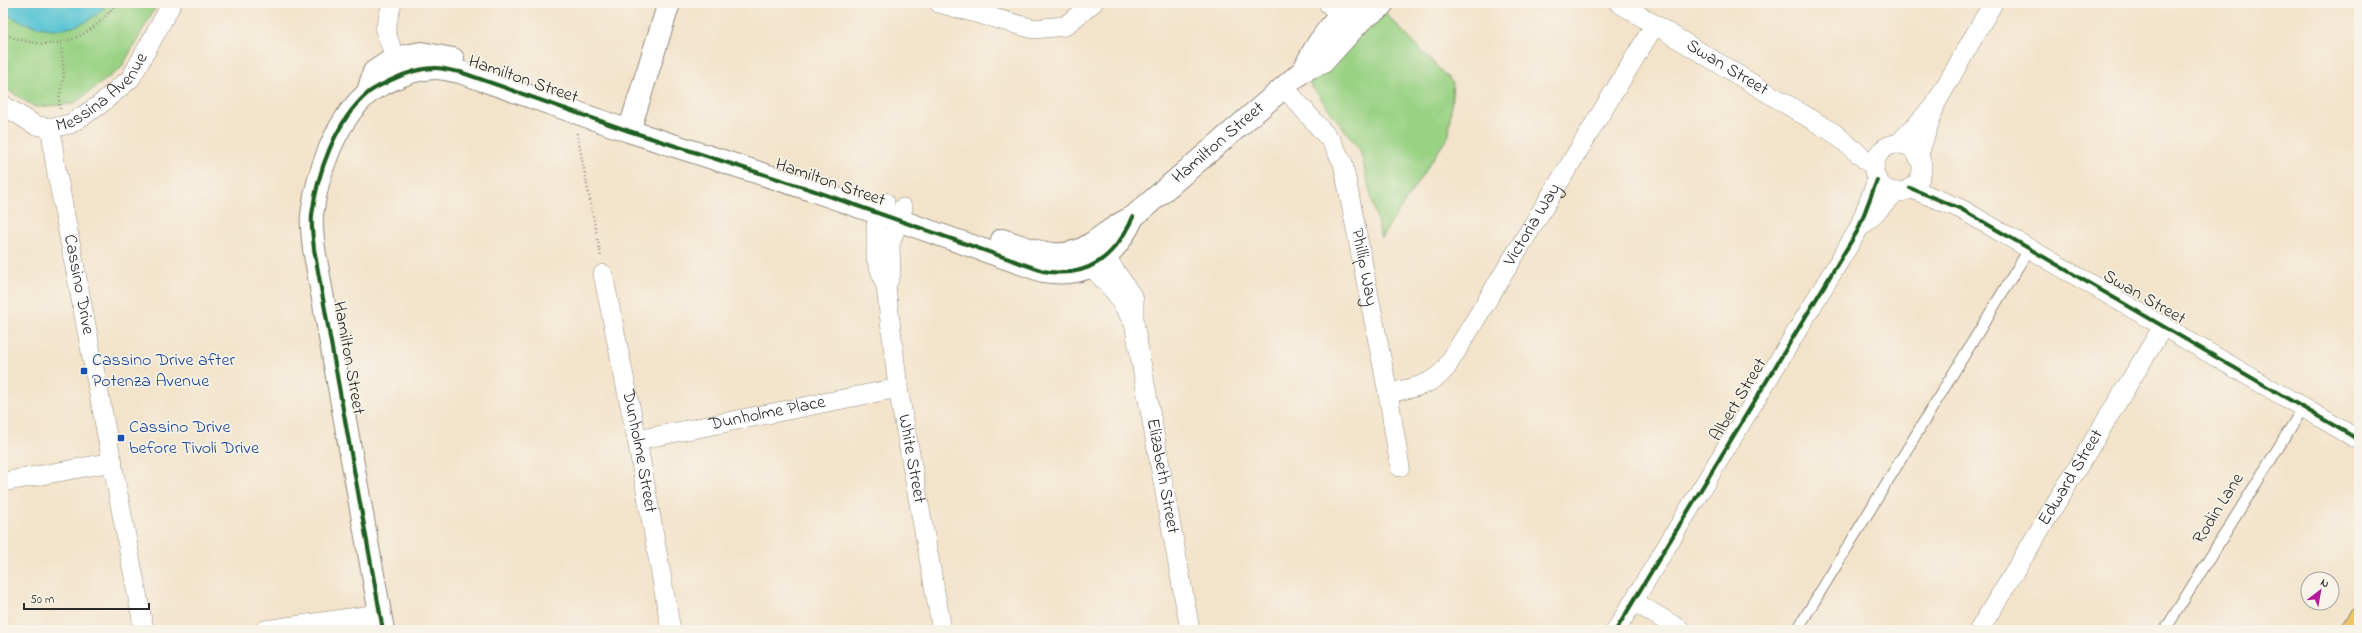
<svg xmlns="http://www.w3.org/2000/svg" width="2362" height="633" font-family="'Indie Flower',sans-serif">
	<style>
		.green { fill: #9ad284; stroke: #627e58 }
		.water { fill: #59c5d3; stroke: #42787f }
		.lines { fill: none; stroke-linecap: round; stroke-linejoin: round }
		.service-casing { stroke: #8f877a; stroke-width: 12 }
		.minor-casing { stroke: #8f877a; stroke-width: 20 }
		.tertiary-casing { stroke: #8f877a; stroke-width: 24 }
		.primary-casing { stroke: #8f877a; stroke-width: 24 }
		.path { stroke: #8f877a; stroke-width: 2.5; stroke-dasharray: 1 3; stroke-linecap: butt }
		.service { stroke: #fff; stroke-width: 10 }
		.minor { stroke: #fff; stroke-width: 19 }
		.tertiary { stroke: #fff; stroke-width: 22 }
		.primary { stroke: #eec569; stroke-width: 22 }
		.cycleway-casing { stroke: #f7f3e8; stroke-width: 6 }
		.cycleway { stroke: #1b5e20; stroke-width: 4 }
		.transit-dot { fill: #1a4fb4; stroke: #f7f3e8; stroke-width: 1.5 }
		.labels { text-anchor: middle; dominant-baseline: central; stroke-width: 3.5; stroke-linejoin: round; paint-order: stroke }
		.street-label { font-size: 18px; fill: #2b2b2b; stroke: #f7f3e8 }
		.transit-label { font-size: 18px; fill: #164399; stroke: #f7f3e8; text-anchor: start }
	</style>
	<rect width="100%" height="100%" fill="#f7f3e8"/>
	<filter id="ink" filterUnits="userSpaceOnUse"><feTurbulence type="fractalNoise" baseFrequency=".025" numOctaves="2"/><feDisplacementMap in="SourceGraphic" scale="8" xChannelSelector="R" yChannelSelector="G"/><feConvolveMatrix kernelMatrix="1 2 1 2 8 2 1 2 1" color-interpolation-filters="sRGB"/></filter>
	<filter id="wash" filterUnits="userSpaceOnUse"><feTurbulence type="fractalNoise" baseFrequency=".012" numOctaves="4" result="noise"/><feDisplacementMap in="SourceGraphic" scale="16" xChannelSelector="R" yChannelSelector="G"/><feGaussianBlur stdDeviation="0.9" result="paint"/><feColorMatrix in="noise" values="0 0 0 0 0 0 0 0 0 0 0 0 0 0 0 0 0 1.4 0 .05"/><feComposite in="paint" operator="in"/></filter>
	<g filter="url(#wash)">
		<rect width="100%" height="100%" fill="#f3e3ca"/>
		<g class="green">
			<path d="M 3,3 L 158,3 L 121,68 L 73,104 L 35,107 L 3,87 Z"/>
			<path d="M 1385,13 L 1453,83 L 1449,135 L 1381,238 L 1360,150 L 1309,83 Z"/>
		</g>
		<path class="water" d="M 3,3 L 108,3 C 79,38 39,34 3,12 Z"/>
	</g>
	<g filter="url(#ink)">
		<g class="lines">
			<defs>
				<g id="service">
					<path d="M 1797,630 L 2029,249"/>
					<path d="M 2165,630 L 2303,408"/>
				</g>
				<g id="minor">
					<path d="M 392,3 L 385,30 L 400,72"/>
					<path d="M 939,3 L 1034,29 L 1065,26 L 1093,3"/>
					<path d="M 1328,3 L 1351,27"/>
					<path id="s1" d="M 1619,3 L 1834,133 L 1874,167"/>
					<path id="s2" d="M 1284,87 L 1331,141 L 1343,163 L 1388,393 L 1400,467"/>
					<path id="s3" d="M 3,105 L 35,125 L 51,128 L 70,124 L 98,106 L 131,78 L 172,3"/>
					<path id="s4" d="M 51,128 L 55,163 L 144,630"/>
					<path d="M 1898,144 L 1931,109"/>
					<circle cx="1898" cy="168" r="24"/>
					<path d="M 1918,157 L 1936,103 L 1993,3"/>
					<path d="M 1910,188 L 1961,209 L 2359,440"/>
					<path id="s5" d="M 885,202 L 876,226 L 876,258 L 886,287 L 898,388 L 942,630"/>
					<path d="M 1863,225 L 1896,192"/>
					<path id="s6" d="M 1097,244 L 1134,299 L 1134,323 L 1190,630"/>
					<path d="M 1090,251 L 1092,267 L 1115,292 L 1134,323"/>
					<path id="s7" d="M 603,274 L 637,440 L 671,630"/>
					<path d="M 888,282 L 891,274 L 890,244 L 903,208"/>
					<path id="s8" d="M 1388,393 C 1410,388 1431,387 1446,368 L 1654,26"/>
					<path id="s9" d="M 637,440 L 898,388"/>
					<path d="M 3,482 L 113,462"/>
					<path d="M 1633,601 L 1681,630"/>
					<path d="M 265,630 L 379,614"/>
					<path d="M 1616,630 L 1858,230 L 1877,180"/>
					<path id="s10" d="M 1979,630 L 2164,325"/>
				</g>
				<g id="tertiary">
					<path d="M 1305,68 C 1315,45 1334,18 1356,3"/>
					<path d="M 368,92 L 374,72 L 395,58 L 421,53 L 453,59"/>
					<path d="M 629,131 L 669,3"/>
					<path id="s11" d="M 1002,240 C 1033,250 1062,264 1091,244 C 1106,234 1117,224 1133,217 L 1304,70 L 1323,62 L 1362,19 L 1380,7 L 1383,3"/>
					<path d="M 383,630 L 314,249 C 313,238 311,226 312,215 C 317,174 335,121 368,93 C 374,88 382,85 389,81 C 403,74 419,68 436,68 C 443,68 452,71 460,72 L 629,131 L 812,190 L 1043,271 C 1088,279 1115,257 1133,217"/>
				</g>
				<path id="primary" d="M 2352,630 L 2359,619"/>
			</defs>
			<use href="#service" class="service-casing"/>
			<use href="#minor" class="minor-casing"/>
			<use href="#tertiary" class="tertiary-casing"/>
			<use href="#primary" class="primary-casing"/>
			<g class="path">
				<path d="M 3,32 C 10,37 17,39 26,41 C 62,51 96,33 116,3"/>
				<path d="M 60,109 L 59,98 L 64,75 L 61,44"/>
				<path d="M 577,133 L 601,257"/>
			</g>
			<use href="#service" class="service"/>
			<use href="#minor" class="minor"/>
			<use href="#tertiary" class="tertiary"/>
			<use href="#primary" class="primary"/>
			<defs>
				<g id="cycleway">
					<path d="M 1910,188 L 1961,209 L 2359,440"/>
					<path d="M 383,630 L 314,249 C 313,238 311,226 312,215 C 317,174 335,121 368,93 C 374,88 382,85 389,81 C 403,74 419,68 436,68 C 443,68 452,71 460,72 L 629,131 L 812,190 L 1043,271 C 1088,279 1115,257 1133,217"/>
					<path d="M 1616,630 L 1858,230 L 1877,180"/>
				</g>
			</defs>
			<use href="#cycleway" class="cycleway-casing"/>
			<use href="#cycleway" class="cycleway"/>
		</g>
	</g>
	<g class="transit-dot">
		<rect x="80" y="367" width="8" height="8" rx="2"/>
		<rect x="117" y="434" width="8" height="8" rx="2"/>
	</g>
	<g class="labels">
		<g class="street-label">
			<text stroke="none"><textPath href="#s1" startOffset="126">Swan Street</textPath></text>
			<text transform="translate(523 80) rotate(19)">Hamilton Street</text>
			<text stroke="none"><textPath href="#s3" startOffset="118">Messina Avenue</textPath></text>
			<text stroke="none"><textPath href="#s11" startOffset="256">Hamilton Street</textPath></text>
			<text transform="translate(830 183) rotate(19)">Hamilton Street</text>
			<text stroke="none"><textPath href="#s8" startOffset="232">Victoria Way</textPath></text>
			<text stroke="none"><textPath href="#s2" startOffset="203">Phillip Way</textPath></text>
			<text stroke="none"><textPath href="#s4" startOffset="159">Cassino Drive</textPath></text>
			<text transform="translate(2144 298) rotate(30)">Swan Street</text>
			<text transform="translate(348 358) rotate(80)">Hamilton Street</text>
			<text transform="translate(1739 400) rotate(-59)">Albert Street</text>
			<text stroke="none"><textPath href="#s9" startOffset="133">Dunholme Place</textPath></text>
			<text stroke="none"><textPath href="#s7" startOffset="181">Dunholme Street</textPath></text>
			<text stroke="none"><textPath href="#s5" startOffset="262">White Street</textPath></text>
			<text stroke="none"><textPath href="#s6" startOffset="246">Elizabeth Street</textPath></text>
			<text stroke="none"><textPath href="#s10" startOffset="178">Edward Street</textPath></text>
			<text transform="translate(2219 509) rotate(-58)">Rodin Lane</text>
		</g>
		<g class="transit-label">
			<text x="92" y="361">Cassino Drive after<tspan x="92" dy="21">Potenza Avenue</tspan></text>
			<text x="129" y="428">Cassino Drive<tspan x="129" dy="21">before Tivoli Drive</tspan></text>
		</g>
	</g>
	<rect width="2362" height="633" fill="none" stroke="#f7f3e8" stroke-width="16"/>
	<g transform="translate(2320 591) rotate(31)"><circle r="19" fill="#f7f3e8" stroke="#a5a39c"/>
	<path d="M0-3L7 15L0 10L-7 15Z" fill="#b5179e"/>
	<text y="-6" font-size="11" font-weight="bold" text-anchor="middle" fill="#2b2b2b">N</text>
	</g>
	<path d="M24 603v6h125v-6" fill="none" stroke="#2b2b2b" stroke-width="2"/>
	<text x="30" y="603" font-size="12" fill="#2b2b2b" stroke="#f7f3e8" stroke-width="3" paint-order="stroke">50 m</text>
</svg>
